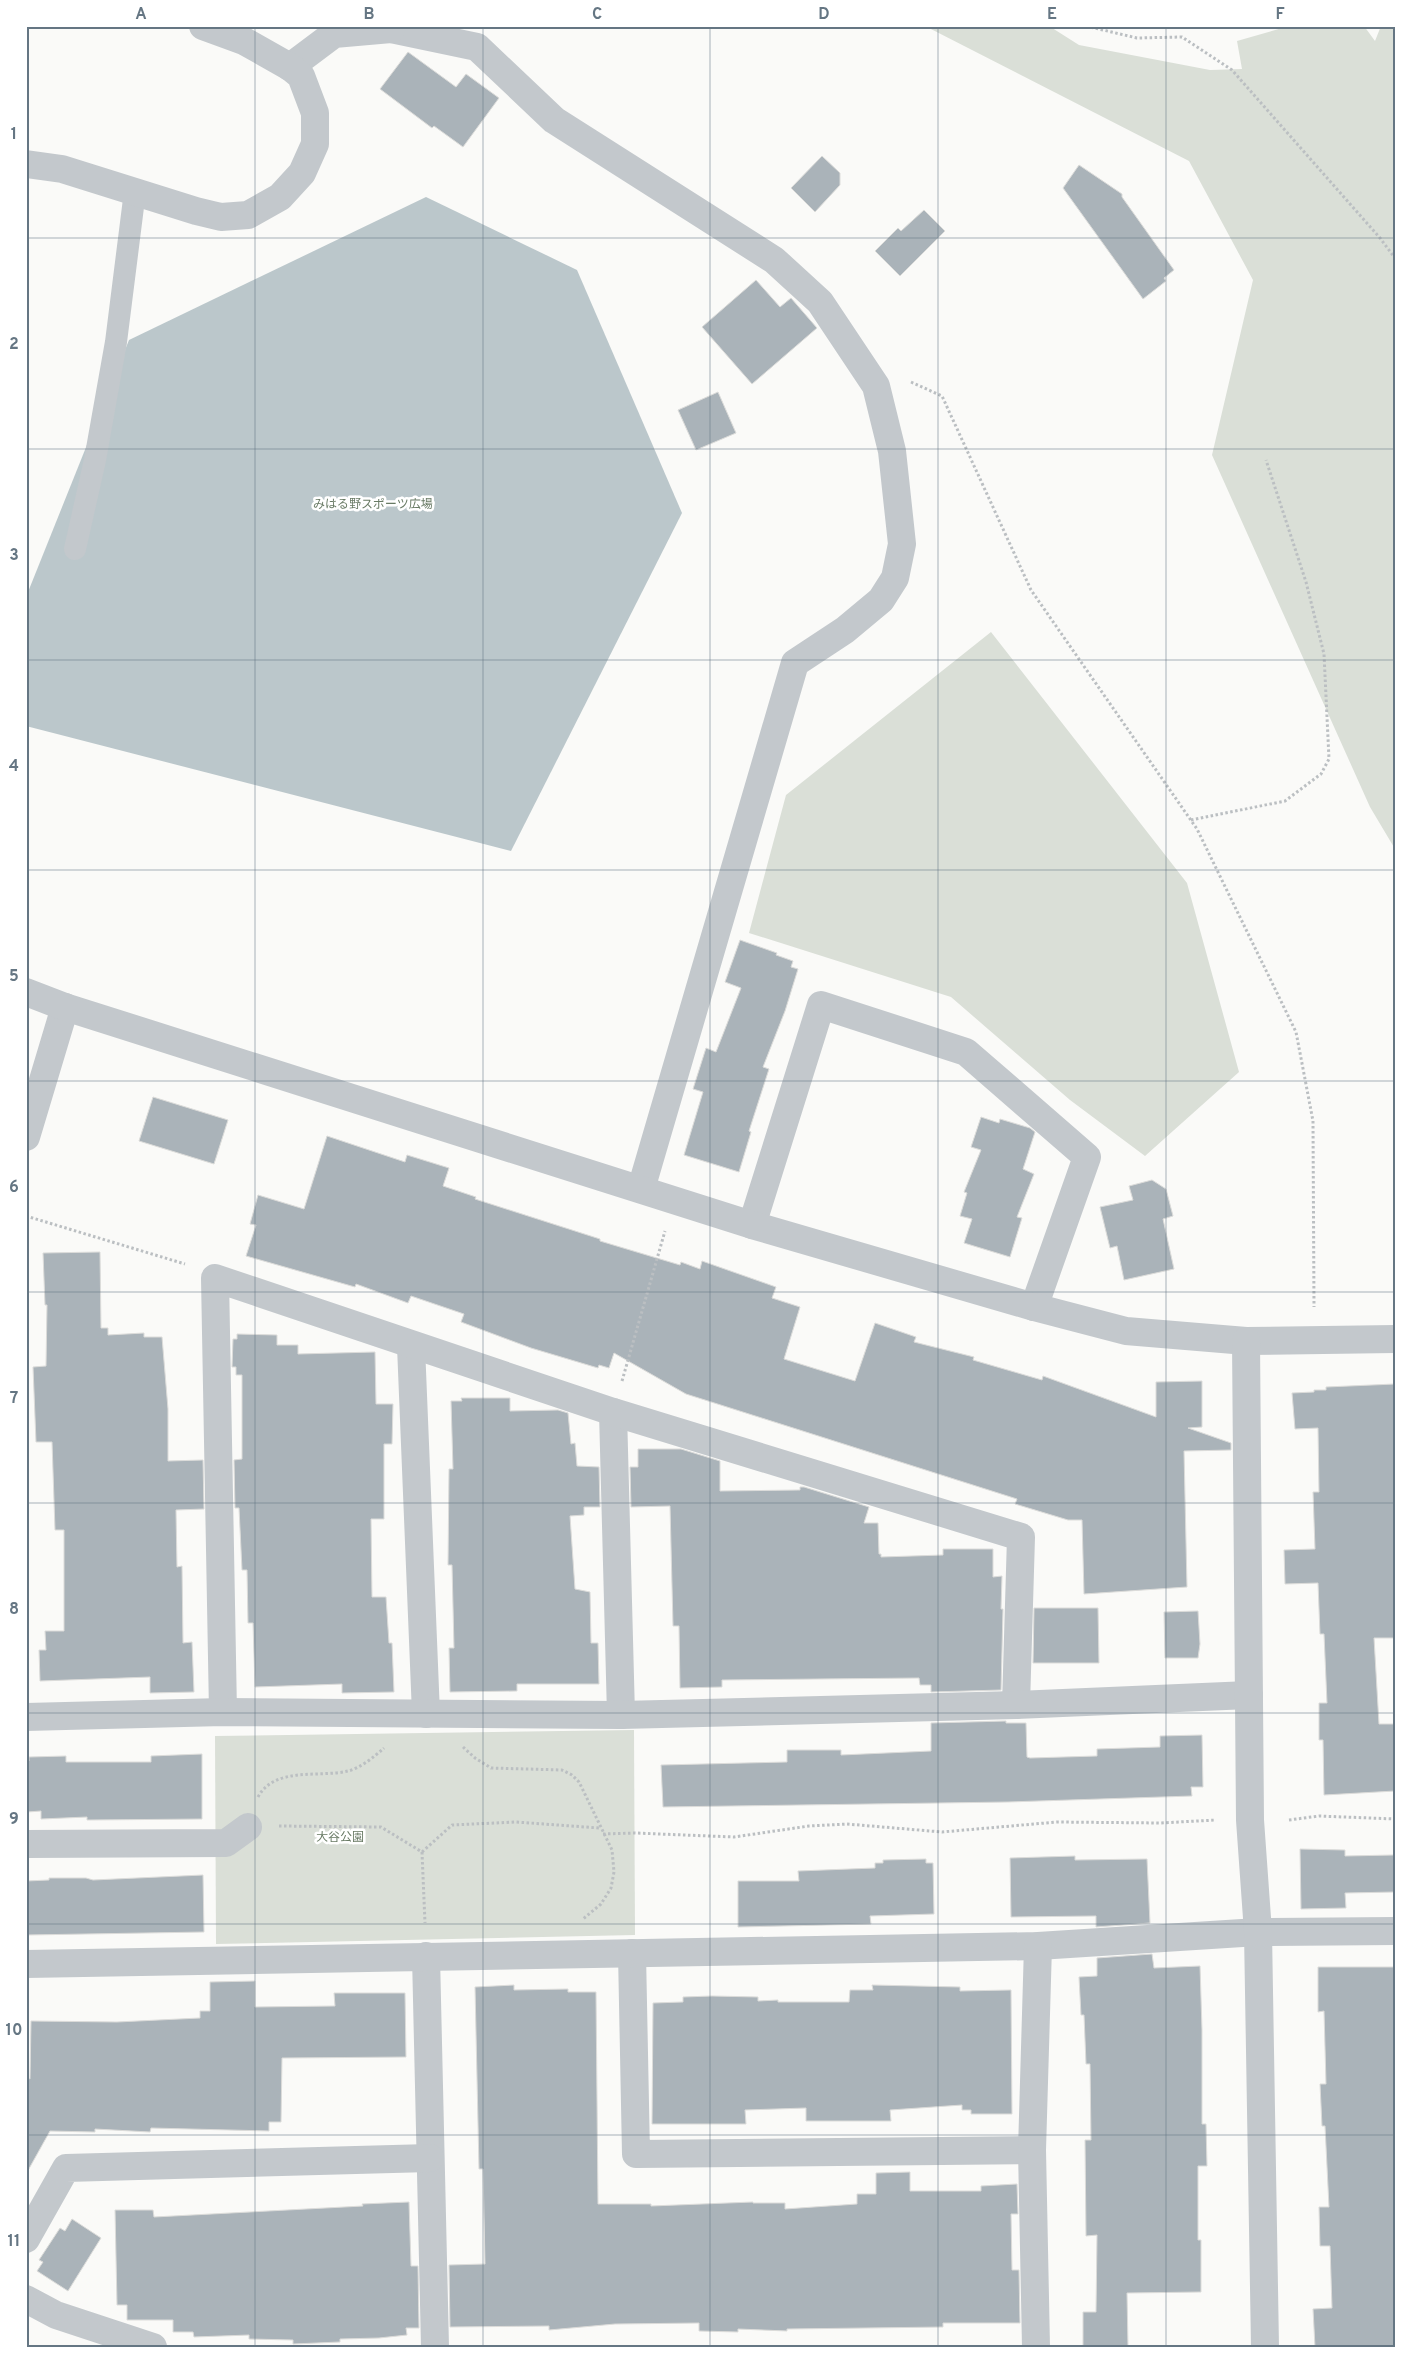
<svg xmlns="http://www.w3.org/2000/svg" width="1421" height="2373" font-family="Overpass,'Noto Sans JP',sans-serif">
	<style>
		.green { fill: #dadfd7 }
		.water { fill: #bbc7cb }
		.building { fill: #aab3b9; stroke: #dcdcda }
		.lines { fill: none; stroke-linecap: round; stroke-linejoin: round }
		.path { stroke: #bbbfc2; stroke-width: 3; stroke-dasharray: 2.5 2.5; stroke-linecap: butt }
		.service { stroke: #c3c8cc; stroke-width: 22 }
		.pedestrian { stroke: #c3c8cc; stroke-width: 28 }
		.minor { stroke: #c3c8cc; stroke-width: 28 }
		.tertiary { stroke: #c3c8cc; stroke-width: 28 }
		.grid { fill: none; stroke: #657683; stroke-width: 1; stroke-opacity: 0.55 }
		.labels { text-anchor: middle; dominant-baseline: central; stroke-width: 5; stroke-linejoin: round; paint-order: stroke }
		.park-label { font-size: 12px; fill: #687a64; stroke: #fff }
		.neatline { fill: none; stroke: #657683; stroke-width: 2 }
		.grid-label { font-size: 16px; text-anchor: middle; font-weight: bold; fill: #657683 }
	</style>
	<rect width="100%" height="100%" fill="#fafaf8"/>
	<g class="green">
		<path d="M 925,26 L 1049,26 L 1079,45 L 1210,70 L 1242,69 L 1237,41 L 1289,26 L 1364,26 L 1375,41 L 1381,26 L 1395,26 L 1395,849 L 1370,807 L 1212,455 L 1253,280 L 1189,161 Z"/>
		<path d="M 991,632 L 1187,883 L 1239,1072 L 1145,1156 L 1070,1100 L 951,997 L 749,933 L 786,795 Z"/>
		<path d="M 634,1730 L 635,1935 L 216,1944 L 215,1736 Z"/>
	</g>
	<path class="water" d="M 426,197 L 577,270 L 682,513 L 511,851 L 26,726 L 26,597 L 129,340 Z"/>
	<g class="building">
		<path d="M 408,52 L 456,87 L 466,74 L 499,98 L 463,147 L 434,126 L 432,128 L 380,89 Z"/>
		<path d="M 822,156 L 840,173 L 840,185 L 815,212 L 791,188 Z"/>
		<path d="M 1079,165 L 1122,194 L 1122,197 L 1174,270 L 1164,278 L 1166,281 L 1143,299 L 1063,188 Z"/>
		<path d="M 924,210 L 945,231 L 900,276 L 875,251 L 898,228 L 901,231 Z"/>
		<path d="M 756,280 L 780,307 L 791,298 L 817,328 L 752,384 L 702,327 Z"/>
		<path d="M 718,392 L 736,433 L 696,450 L 678,410 Z"/>
		<path d="M 740,940 L 777,953 L 776,955 L 793,961 L 791,967 L 798,969 L 785,1011 L 763,1067 L 769,1069 L 749,1131 L 751,1132 L 739,1172 L 684,1155 L 703,1092 L 693,1089 L 706,1048 L 716,1052 L 741,988 L 725,982 Z"/>
		<path d="M 153,1097 L 228,1120 L 214,1164 L 139,1141 Z"/>
		<path d="M 981,1117 L 999,1123 L 1000,1119 L 1030,1128 L 1035,1132 L 1023,1169 L 1034,1174 L 1017,1217 L 1022,1218 L 1010,1257 L 964,1243 L 972,1219 L 960,1216 L 967,1193 L 964,1192 L 981,1150 L 971,1147 Z"/>
		<path d="M 327,1136 L 405,1162 L 407,1155 L 449,1168 L 443,1186 L 476,1197 L 475,1199 L 600,1239 L 600,1241 L 680,1265 L 681,1262 L 700,1269 L 702,1261 L 776,1287 L 772,1298 L 800,1307 L 784,1359 L 855,1381 L 875,1323 L 916,1337 L 914,1342 L 974,1357 L 973,1360 L 1042,1380 L 1043,1376 L 1156,1417 L 1156,1382 L 1202,1381 L 1202,1427 L 1188,1428 L 1231,1443 L 1231,1450 L 1184,1451 L 1187,1587 L 1084,1594 L 1082,1520 L 1068,1520 L 1015,1504 L 1017,1499 L 686,1394 L 614,1353 L 609,1368 L 599,1365 L 598,1368 L 531,1348 L 461,1322 L 464,1314 L 411,1296 L 408,1303 L 356,1284 L 355,1287 L 246,1256 L 256,1225 L 250,1224 L 258,1195 L 304,1209 Z"/>
		<path d="M 1152,1180 L 1166,1189 L 1173,1216 L 1163,1219 L 1174,1269 L 1124,1280 L 1117,1246 L 1110,1248 L 1100,1207 L 1133,1200 L 1129,1186 Z"/>
		<path d="M 100,1252 L 101,1328 L 108,1328 L 108,1335 L 144,1333 L 144,1337 L 162,1337 L 168,1409 L 168,1461 L 203,1460 L 204,1509 L 176,1510 L 177,1567 L 182,1566 L 183,1643 L 192,1642 L 194,1692 L 150,1693 L 150,1677 L 40,1681 L 39,1650 L 46,1650 L 45,1631 L 64,1631 L 64,1530 L 55,1530 L 52,1442 L 36,1442 L 33,1367 L 46,1366 L 47,1305 L 45,1305 L 43,1253 Z"/>
		<path d="M 237,1334 L 277,1335 L 277,1345 L 298,1345 L 298,1354 L 375,1352 L 376,1404 L 393,1404 L 392,1444 L 384,1444 L 384,1519 L 371,1519 L 372,1597 L 386,1597 L 389,1643 L 392,1643 L 394,1692 L 342,1693 L 342,1684 L 255,1687 L 253,1623 L 248,1623 L 247,1570 L 242,1570 L 239,1508 L 235,1508 L 234,1460 L 242,1459 L 242,1375 L 236,1375 L 236,1367 L 232,1367 L 233,1339 L 237,1339 Z"/>
		<path d="M 1395,1384 L 1395,1638 L 1374,1638 L 1379,1724 L 1395,1724 L 1395,1791 L 1324,1795 L 1323,1740 L 1319,1740 L 1319,1703 L 1327,1703 L 1324,1634 L 1320,1634 L 1318,1583 L 1285,1584 L 1284,1550 L 1315,1549 L 1313,1492 L 1319,1492 L 1318,1428 L 1295,1429 L 1292,1393 L 1314,1392 L 1314,1390 L 1326,1390 L 1326,1387 Z"/>
		<path d="M 461,1398 L 510,1398 L 510,1411 L 558,1410 L 568,1413 L 571,1444 L 575,1443 L 577,1466 L 599,1467 L 600,1507 L 584,1507 L 584,1515 L 570,1516 L 575,1589 L 590,1592 L 591,1643 L 598,1643 L 599,1684 L 517,1684 L 517,1691 L 450,1692 L 449,1648 L 454,1648 L 452,1565 L 448,1565 L 449,1469 L 453,1469 L 451,1401 L 462,1401 Z"/>
		<path d="M 638,1449 L 681,1449 L 720,1461 L 720,1491 L 800,1490 L 800,1487 L 804,1487 L 869,1507 L 864,1523 L 878,1523 L 879,1554 L 881,1554 L 881,1557 L 943,1555 L 943,1549 L 993,1549 L 993,1577 L 1002,1576 L 1001,1609 L 1003,1609 L 1001,1690 L 931,1692 L 931,1685 L 920,1685 L 919,1678 L 722,1680 L 722,1687 L 680,1688 L 679,1626 L 673,1626 L 670,1506 L 631,1507 L 630,1467 L 638,1467 Z"/>
		<path d="M 1034,1608 L 1098,1608 L 1099,1663 L 1033,1663 Z"/>
		<path d="M 1198,1611 L 1200,1644 L 1198,1658 L 1165,1658 L 1164,1612 Z"/>
		<path d="M 1006,1721 L 1006,1723 L 1026,1723 L 1027,1757 L 1030,1758 L 1097,1756 L 1097,1749 L 1160,1747 L 1160,1736 L 1202,1735 L 1203,1787 L 1191,1787 L 1192,1796 L 1008,1802 L 663,1807 L 661,1765 L 787,1762 L 787,1750 L 841,1750 L 841,1755 L 931,1751 L 931,1723 Z"/>
		<path d="M 202,1754 L 202,1819 L 87,1820 L 87,1817 L 41,1819 L 41,1811 L 27,1812 L 26,1761 L 29,1761 L 29,1757 L 66,1756 L 66,1762 L 151,1762 L 151,1756 Z"/>
		<path d="M 1300,1849 L 1345,1850 L 1345,1856 L 1394,1855 L 1395,1892 L 1345,1893 L 1346,1908 L 1301,1909 Z"/>
		<path d="M 1075,1856 L 1075,1860 L 1147,1859 L 1150,1923 L 1096,1927 L 1096,1916 L 1011,1917 L 1010,1858 Z"/>
		<path d="M 926,1859 L 926,1863 L 933,1863 L 934,1914 L 870,1916 L 871,1924 L 738,1927 L 738,1881 L 799,1881 L 798,1871 L 875,1868 L 875,1863 L 883,1863 L 883,1860 Z"/>
		<path d="M 203,1875 L 204,1932 L 26,1935 L 26,1881 L 49,1880 L 49,1878 L 86,1878 L 93,1880 Z"/>
		<path d="M 1152,1954 L 1154,1968 L 1200,1966 L 1202,2030 L 1202,2124 L 1206,2124 L 1207,2166 L 1198,2166 L 1198,2240 L 1201,2240 L 1201,2292 L 1127,2293 L 1128,2347 L 1083,2347 L 1083,2312 L 1096,2312 L 1097,2235 L 1086,2236 L 1085,2140 L 1091,2140 L 1090,2064 L 1086,2064 L 1084,2015 L 1081,2015 L 1079,1977 L 1097,1976 L 1097,1958 Z"/>
		<path d="M 1318,1967 L 1395,1967 L 1395,2347 L 1315,2347 L 1313,2309 L 1332,2308 L 1330,2246 L 1320,2246 L 1319,2207 L 1329,2207 L 1325,2126 L 1322,2126 L 1320,2084 L 1326,2084 L 1324,2011 L 1318,2012 Z"/>
		<path d="M 255,1981 L 255,2007 L 335,2006 L 334,1993 L 405,1993 L 406,2057 L 282,2058 L 281,2122 L 269,2122 L 269,2131 L 151,2128 L 150,2132 L 95,2129 L 95,2132 L 50,2131 L 26,2174 L 26,2077 L 30,2079 L 31,2021 L 117,2022 L 200,2018 L 200,2011 L 210,2011 L 210,1982 Z"/>
		<path d="M 514,1985 L 514,1990 L 568,1989 L 568,1992 L 596,1992 L 598,2204 L 651,2204 L 651,2206 L 753,2202 L 753,2203 L 785,2203 L 785,2209 L 857,2204 L 857,2194 L 876,2194 L 876,2173 L 910,2172 L 910,2191 L 981,2191 L 981,2186 L 1017,2184 L 1018,2214 L 1011,2214 L 1012,2270 L 1019,2270 L 1020,2323 L 943,2323 L 943,2327 L 787,2329 L 787,2331 L 738,2329 L 738,2332 L 699,2331 L 699,2323 L 615,2324 L 549,2330 L 549,2326 L 450,2327 L 449,2265 L 485,2264 L 483,2169 L 479,2169 L 475,1987 Z"/>
		<path d="M 872,1985 L 960,1987 L 960,1991 L 1011,1990 L 1012,2114 L 971,2114 L 971,2110 L 962,2110 L 962,2105 L 890,2110 L 891,2121 L 806,2121 L 806,2108 L 745,2110 L 746,2124 L 652,2124 L 653,2003 L 683,2002 L 683,1997 L 712,1996 L 758,1997 L 758,2001 L 778,2000 L 778,2002 L 849,2002 L 850,1990 L 873,1990 Z"/>
		<path d="M 409,2202 L 411,2266 L 418,2266 L 419,2328 L 406,2328 L 407,2335 L 379,2338 L 340,2339 L 340,2342 L 293,2344 L 293,2340 L 249,2339 L 249,2335 L 194,2337 L 193,2332 L 173,2332 L 173,2320 L 127,2320 L 127,2305 L 117,2305 L 115,2210 L 153,2210 L 154,2217 L 363,2206 L 362,2204 Z"/>
		<path d="M 72,2219 L 101,2238 L 68,2291 L 37,2271 L 43,2262 L 39,2260 L 60,2228 L 65,2231 Z"/>
	</g>
	<g class="lines">
		<g class="path">
			<path d="M 1086,26 L 1137,38 L 1182,37 L 1232,70 L 1380,238 L 1395,258"/>
			<path d="M 911,382 L 942,396 L 1031,590 L 1197,829 L 1296,1032 L 1313,1121 L 1314,1307"/>
			<path d="M 1191,820 L 1285,801 L 1321,774 L 1329,759 L 1324,654 L 1306,582 L 1266,460"/>
			<path d="M 26,1216 L 185,1264"/>
			<path d="M 622,1381 L 665,1231"/>
			<path d="M 463,1747 L 475,1758 L 491,1768 L 562,1770 L 572,1775 L 579,1782 L 612,1850 L 614,1872 L 611,1888 L 601,1904 L 583,1919"/>
			<path d="M 258,1797 C 275,1766 319,1778 348,1771 C 361,1768 375,1756 384,1748"/>
			<path d="M 1289,1820 L 1319,1816 L 1395,1819"/>
			<path d="M 279,1826 L 381,1827 L 422,1852 L 425,1923"/>
			<path d="M 603,1834 L 635,1833 L 734,1837 L 809,1826 L 847,1824 L 942,1832 L 1057,1822 L 1160,1823 L 1216,1820"/>
			<path d="M 422,1852 L 452,1825 L 516,1822 L 599,1828"/>
		</g>
		<path class="service" d="M 75,549 L 95,460 L 116,342 L 135,191"/>
		<path class="pedestrian" d="M 26,1844 L 226,1843 L 248,1827"/>
		<g class="minor">
			<path d="M 391,29 L 477,47 L 554,120 L 774,260 L 820,302 L 876,386 L 892,451 L 902,544 L 895,578 L 881,600 L 845,630 L 795,663 L 641,1189"/>
			<path d="M 290,67 L 334,34 L 391,29 L 392,26"/>
			<path d="M 26,164 L 62,169 L 196,211 L 221,217 L 248,215 L 280,197 L 302,173 L 315,144 L 315,113 L 301,76 L 290,67 L 244,41 L 203,26"/>
			<path d="M 26,1137 L 65,1007"/>
			<path d="M 752,1225 L 821,1005 L 966,1052 L 1087,1157 L 1034,1307"/>
			<path d="M 411,1346 L 426,1714"/>
			<path d="M 613,1412 L 621,1715"/>
			<path d="M 223,1712 L 215,1278 L 613,1412 L 1021,1537 L 1016,1705"/>
			<path d="M 26,1717 L 223,1712 L 621,1715 L 1016,1705 L 1249,1695"/>
			<path d="M 632,1953 L 636,2154 L 1032,2150"/>
			<path d="M 426,1956 L 435,2347"/>
			<path d="M 26,1964 L 1038,1946 L 1258,1932 L 1395,1931"/>
			<path d="M 26,2239 L 66,2168 L 430,2158"/>
			<path d="M 26,2299 L 56,2315 L 153,2347"/>
			<path d="M 1036,2347 L 1032,2150 L 1038,1946"/>
		</g>
		<g class="tertiary">
			<path d="M 26,992 L 65,1007 L 752,1225 L 1034,1307 L 1126,1331 L 1246,1341 L 1395,1339"/>
			<path d="M 1246,1341 L 1250,1820 L 1258,1932 L 1265,2347"/>
		</g>
	</g>
	<path class="grid" d="M 255,26 L 255,2347M 483,26 L 483,2347M 710,26 L 710,2347M 938,26 L 938,2347M 1166,26 L 1166,2347M 26,238 L 1395,238M 26,449 L 1395,449M 26,660 L 1395,660M 26,870 L 1395,870M 26,1081 L 1395,1081M 26,1292 L 1395,1292M 26,1503 L 1395,1503M 26,1713 L 1395,1713M 26,1924 L 1395,1924M 26,2135 L 1395,2135"/>
	<g class="labels">
		<g class="park-label">
			<text x="373" y="505">みはる野スポーツ広場</text>
			<text x="340" y="1838">大谷公園</text>
		</g>
	</g>
	<rect width="1421" height="2373" fill="none" stroke="#ffffff" stroke-width="55"/>
	<rect x="28" y="28" width="1366" height="2318" class="neatline"/>
	<g class="grid-label">
		<text x="141" y="19">A</text>
		<text x="369" y="19">B</text>
		<text x="597" y="19">C</text>
		<text x="824" y="19">D</text>
		<text x="1052" y="19">E</text>
		<text x="1280" y="19">F</text>
		<text x="14" y="139">1</text>
		<text x="14" y="349">2</text>
		<text x="14" y="560">3</text>
		<text x="14" y="771">4</text>
		<text x="14" y="981">5</text>
		<text x="14" y="1192">6</text>
		<text x="14" y="1403">7</text>
		<text x="14" y="1614">8</text>
		<text x="14" y="1824">9</text>
		<text x="14" y="2035">10</text>
		<text x="14" y="2246">11</text>
	</g>
</svg>
